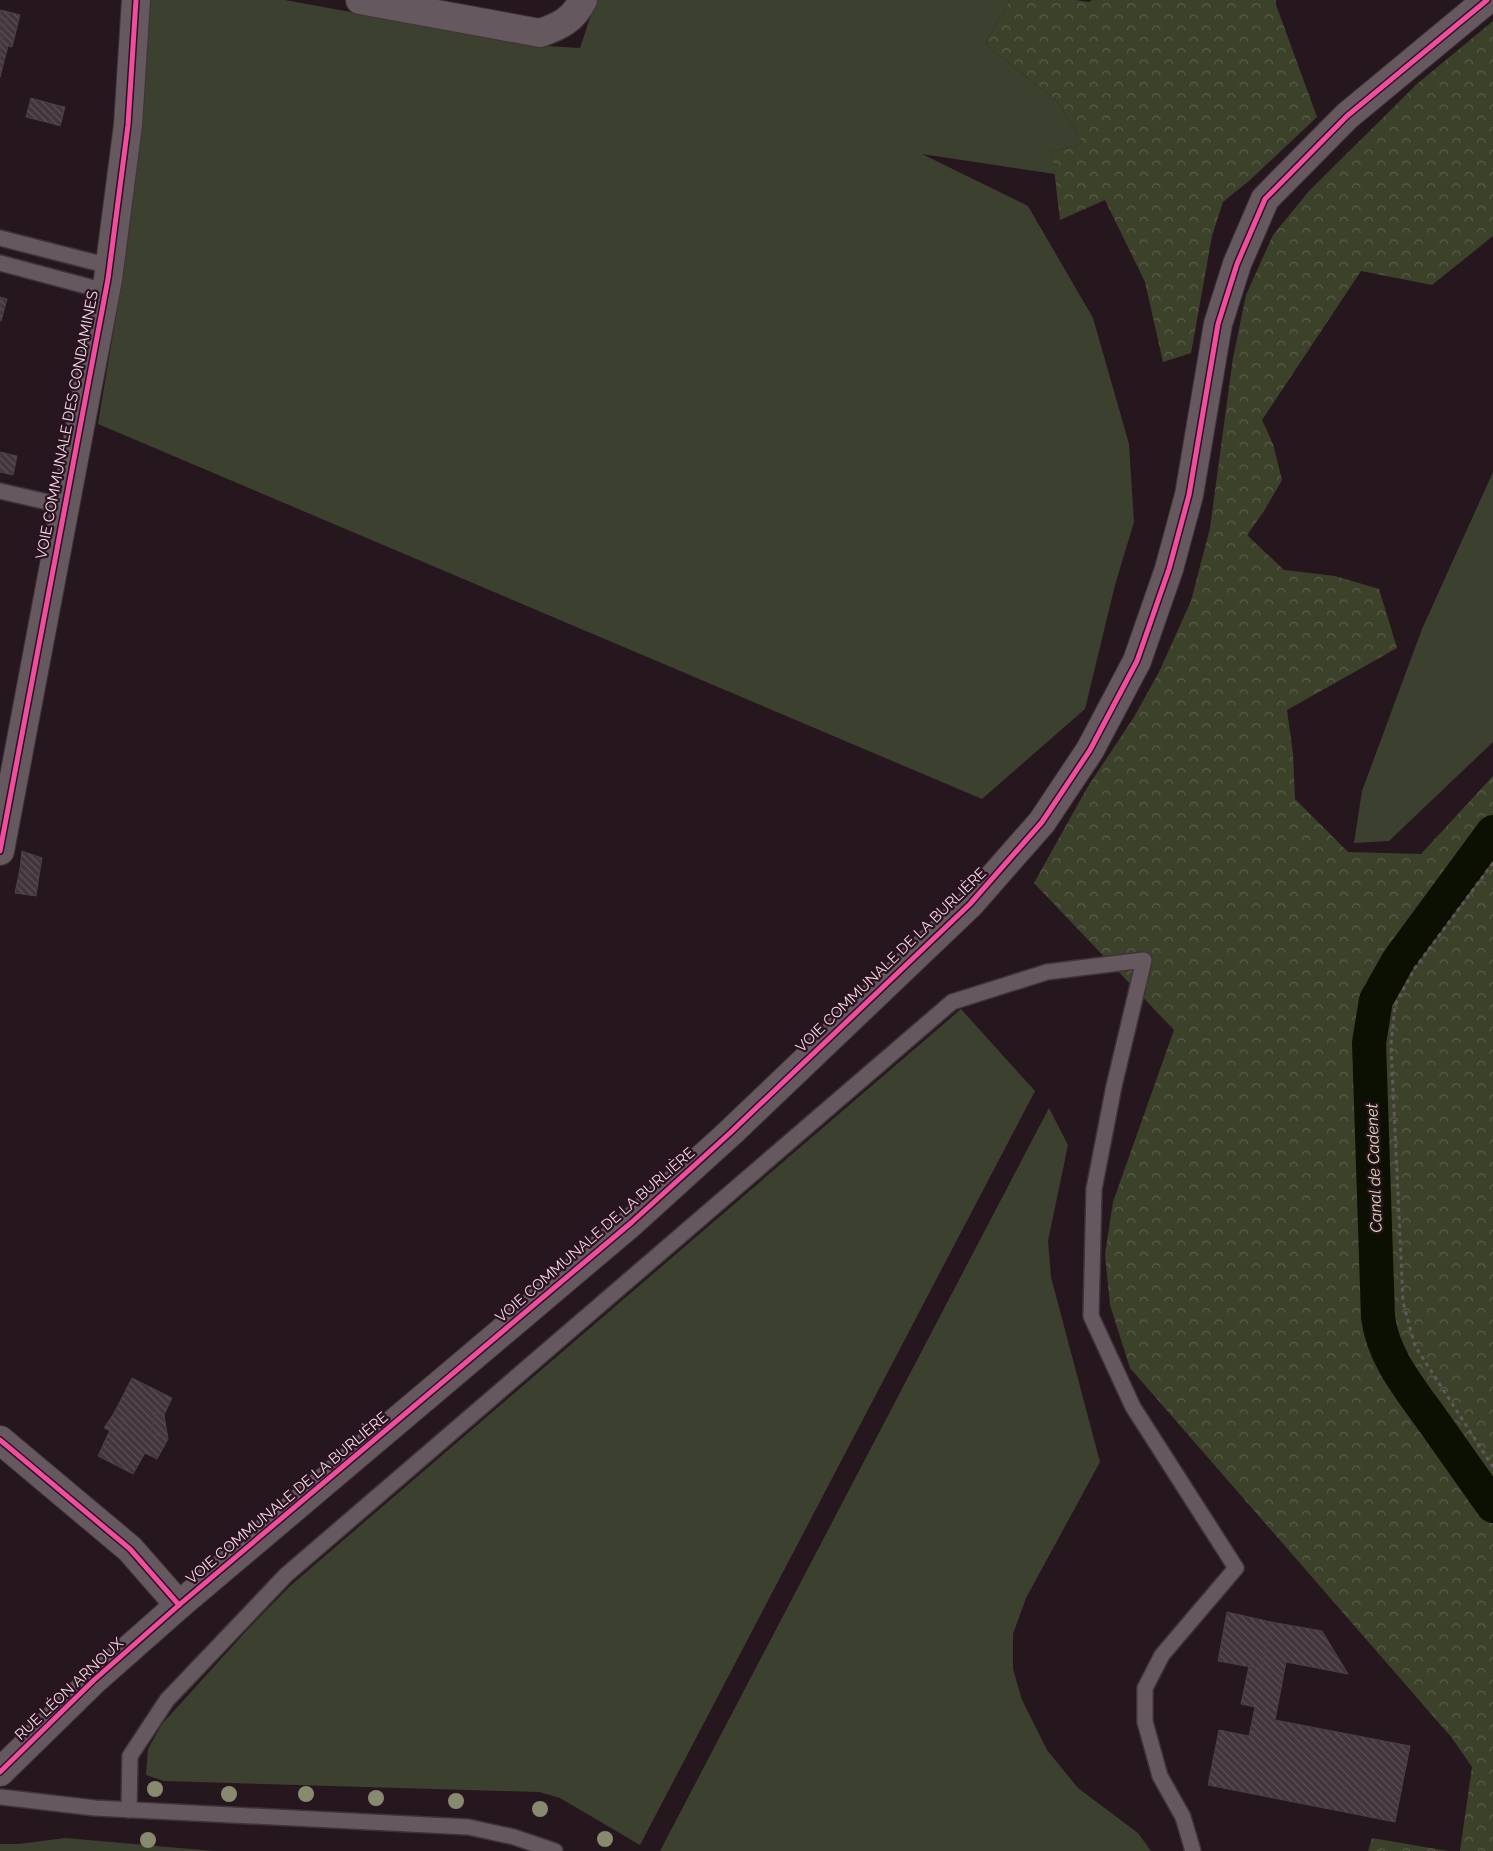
<svg xmlns="http://www.w3.org/2000/svg" width="1493" height="1851" font-family="Raleway,sans-serif">
	<style>
		.grass { fill: #3c402e }
		.forest { fill: url(#forest-crowns) }
		.lines { fill: none; stroke-linecap: round; stroke-linejoin: round }
		.canal { stroke: #0b1003; stroke-width: 34 }
		.building { fill: url(#building-back-hatch); stroke: #4c4046 }
		.service-casing { stroke: #3f3339; stroke-width: 18 }
		.minor-casing { stroke: #3f3339; stroke-width: 30 }
		.path { stroke: #62575c; stroke-width: 3; stroke-dasharray: 4 4; stroke-linecap: butt }
		.service { stroke: #65585f; stroke-width: 15 }
		.minor { stroke: #65585f; stroke-width: 28 }
		.cycleway-casing { stroke: #2c1120; stroke-width: 8 }
		.cycleway { stroke: #ef4d9e; stroke-width: 5 }
		.tree { fill: #878a6f }
		.labels { text-anchor: middle; dominant-baseline: central; stroke-width: 4.5; stroke-linejoin: round; paint-order: stroke }
		.street-label { font-size: 15px; fill: #f1dde6; stroke: #2c1120 }
		.water-label { font-size: 16px; font-style: italic; fill: #d0e3aa; stroke: #2c1120 }
	</style>
	<defs>
		<pattern id="forest-crowns" width="20" height="18" patternUnits="userSpaceOnUse" patternTransform="scale(1.25)"><rect width="20" height="18" fill="#3c422a"/><path d="M2 6a3 3 0 1 1 6 0M12 15a3 3 0 1 1 6 0" fill="none" stroke="#595d49"/></pattern>
		<pattern id="building-back-hatch" width="6" height="6" patternUnits="userSpaceOnUse" patternTransform="scale(1.25)"><rect width="6" height="6" fill="#42353c"/><path d="M-1 5l2 2M0 0l6 6M5-1l2 2" fill="none" stroke="#5e5258"/></pattern>
	</defs>
	<rect width="100%" height="100%" fill="#26171f"/>
	<g class="grass">
		<path d="M 147,0 L 285,0 L 531,45 L 580,48 L 596,0 L 1010,0 L 985,44 L 1057,101 L 1083,143 L 1052,152 L 1055,174 L 922,154 L 1028,206 L 1093,318 L 1129,444 L 1134,522 L 1115,585 L 1085,709 L 982,799 L 98,424 L 123,273 Z"/>
		<path d="M 1493,472 L 1493,742 L 1389,841 L 1354,843 L 1362,791 L 1422,629 Z"/>
		<path d="M 961,1009 L 1035,1091 L 640,1845 L 560,1798 L 539,1792 L 164,1781 L 146,1775 L 148,1749 L 162,1724 L 248,1629 L 290,1586 Z"/>
		<path d="M 1049,1108 L 1068,1145 L 1048,1241 L 1051,1277 L 1100,1462 L 1026,1598 L 1013,1634 L 1013,1669 L 1022,1700 L 1047,1750 L 1078,1788 L 1138,1833 L 1151,1851 L 660,1851 Z"/>
		<path d="M 65,1838 L 214,1851 L 0,1851 L 0,1844 L 19,1844 Z"/>
	</g>
	<g class="forest">
		<path d="M 1010,0 L 1075,0 L 1089,2 L 1092,0 L 1276,0 L 1276,5 L 1317,117 L 1250,180 L 1223,202 L 1212,236 L 1191,353 L 1163,362 L 1145,282 L 1105,200 L 1060,220 L 1052,152 L 1083,143 L 1057,101 L 985,44 Z"/>
		<path d="M 1493,21 L 1493,236 L 1432,285 L 1361,271 L 1262,420 L 1273,444 L 1282,480 L 1264,511 L 1247,535 L 1284,570 L 1335,576 L 1379,589 L 1397,648 L 1287,710 L 1293,754 L 1295,799 L 1348,852 L 1421,854 L 1493,776 L 1493,1851 L 1460,1851 L 1472,1767 L 1452,1738 L 1130,1368 L 1110,1305 L 1105,1254 L 1113,1202 L 1174,1030 L 1034,883 L 1087,788 L 1134,717 L 1159,672 L 1191,601 L 1210,528 L 1233,358 L 1246,295 L 1273,235 L 1309,191 L 1417,84 Z"/>
		<path d="M 1372,1838 L 1448,1851 L 1368,1851 Z"/>
	</g>
	<g class="lines">
		<path class="canal" d="M 1493,832 L 1398,961 L 1376,1000 L 1369,1043 L 1378,1317 C 1383,1357 1410,1389 1433,1421 C 1453,1449 1473,1478 1493,1506"/>
	</g>
	<g class="building">
		<path d="M 0,10 L 9,12 L 1,44 L 8,46 L 0,77 Z"/>
		<path d="M 9,12 L 20,15 L 12,47 L 1,44 Z"/>
		<path d="M 31,98 L 56,105 L 50,123 L 26,117 Z"/>
		<path d="M 56,105 L 65,107 L 60,126 L 50,123 Z"/>
		<path d="M 0,297 L 7,299 L 1,321 L 0,320 Z"/>
		<path d="M 0,452 L 17,456 L 13,475 L 0,472 Z"/>
		<path d="M 22,851 L 42,858 L 39,876 L 20,869 Z"/>
		<path d="M 20,869 L 39,876 L 36,896 L 15,893 Z"/>
		<path d="M 132,1378 L 172,1398 L 164,1415 L 156,1412 L 150,1433 L 168,1439 L 157,1459 L 145,1453 L 133,1474 L 98,1456 L 110,1430 L 118,1434 L 125,1419 L 114,1413 Z"/>
		<path d="M 156,1412 L 164,1415 L 168,1439 L 150,1433 Z"/>
		<path d="M 114,1413 L 125,1419 L 118,1434 L 104,1428 Z"/>
		<path d="M 1227,1612 L 1271,1622 L 1262,1669 L 1218,1661 Z"/>
		<path d="M 1271,1622 L 1322,1631 L 1348,1674 L 1286,1662 L 1275,1720 L 1410,1746 L 1395,1822 L 1208,1785 L 1219,1730 L 1249,1736 L 1255,1707 L 1241,1704 L 1249,1666 L 1262,1669 Z"/>
	</g>
	<g class="lines">
		<defs>
			<g id="service">
				<path d="M 0,238 L 109,266"/>
				<path d="M 0,263 L 105,291"/>
				<path d="M 0,491 L 65,506"/>
				<path d="M 0,1797 L 95,1808 L 468,1827 L 514,1837 L 555,1851"/>
				<path d="M 129,1810 L 130,1756 L 167,1700 L 286,1575 L 952,1002 L 1047,972 L 1144,960 L 1114,1086 L 1094,1189 L 1091,1316 L 1133,1407 L 1236,1568 L 1162,1655 L 1145,1688 L 1145,1722 L 1160,1776 L 1183,1817 L 1193,1851"/>
			</g>
			<g id="minor">
				<path d="M 360,0 L 540,33 C 560,26 573,20 583,0"/>
				<path d="M 0,851 L 108,279 L 128,125 L 136,0"/>
				<path d="M 0,1440 L 130,1549 L 179,1605"/>
				<path d="M 0,1772 L 94,1680 L 179,1605 L 632,1222 L 730,1133 L 970,904 L 1042,822 L 1090,750 L 1137,661 L 1169,569 L 1189,495 L 1218,324 L 1237,264 L 1265,199 L 1347,116 L 1487,0"/>
			</g>
		</defs>
		<use href="#service" class="service-casing"/>
		<use href="#minor" class="minor-casing"/>
		<path class="path" d="M 1493,863 L 1415,968 L 1395,1005 L 1391,1044 L 1403,1302 L 1415,1346 L 1493,1467"/>
		<use href="#service" class="service"/>
		<use href="#minor" class="minor"/>
		<defs>
			<g id="cycleway">
				<path d="M 0,851 L 108,279 L 128,125 L 136,0"/>
				<path d="M 0,1440 L 130,1549 L 179,1605"/>
				<path d="M 0,1772 L 94,1680 L 179,1605 L 632,1222 L 730,1133 L 970,904 L 1042,822 L 1090,750 L 1137,661 L 1169,569 L 1189,495 L 1218,324 L 1237,264 L 1265,199 L 1347,116 L 1487,0"/>
			</g>
		</defs>
		<use href="#cycleway" class="cycleway-casing"/>
		<use href="#cycleway" class="cycleway"/>
	</g>
	<g class="tree">
		<circle cx="155" cy="1789" r="8"/>
		<circle cx="229" cy="1794" r="8"/>
		<circle cx="306" cy="1794" r="8"/>
		<circle cx="376" cy="1798" r="8"/>
		<circle cx="456" cy="1801" r="8"/>
		<circle cx="540" cy="1809" r="8"/>
		<circle cx="605" cy="1839" r="8"/>
		<circle cx="148" cy="1840" r="8"/>
	</g>
	<g class="labels">
		<g class="street-label">
			<text transform="translate(67 425) rotate(-79)">VOIE COMMUNALE DES CONDAMINES</text>
			<text transform="translate(891 960) rotate(-44)">VOIE COMMUNALE DE LA BURLIÈRE</text>
			<text transform="translate(595 1235) rotate(-41)">VOIE COMMUNALE DE LA BURLIÈRE</text>
			<text transform="translate(287 1498) rotate(-40)">VOIE COMMUNALE DE LA BURLIÈRE</text>
			<text transform="translate(69 1689) rotate(-43)">RUE LÉON ARNOUX</text>
		</g>
		<g class="water-label">
			<text transform="translate(1374 1168) rotate(-92)">Canal de Cadenet</text>
		</g>
	</g>
</svg>
